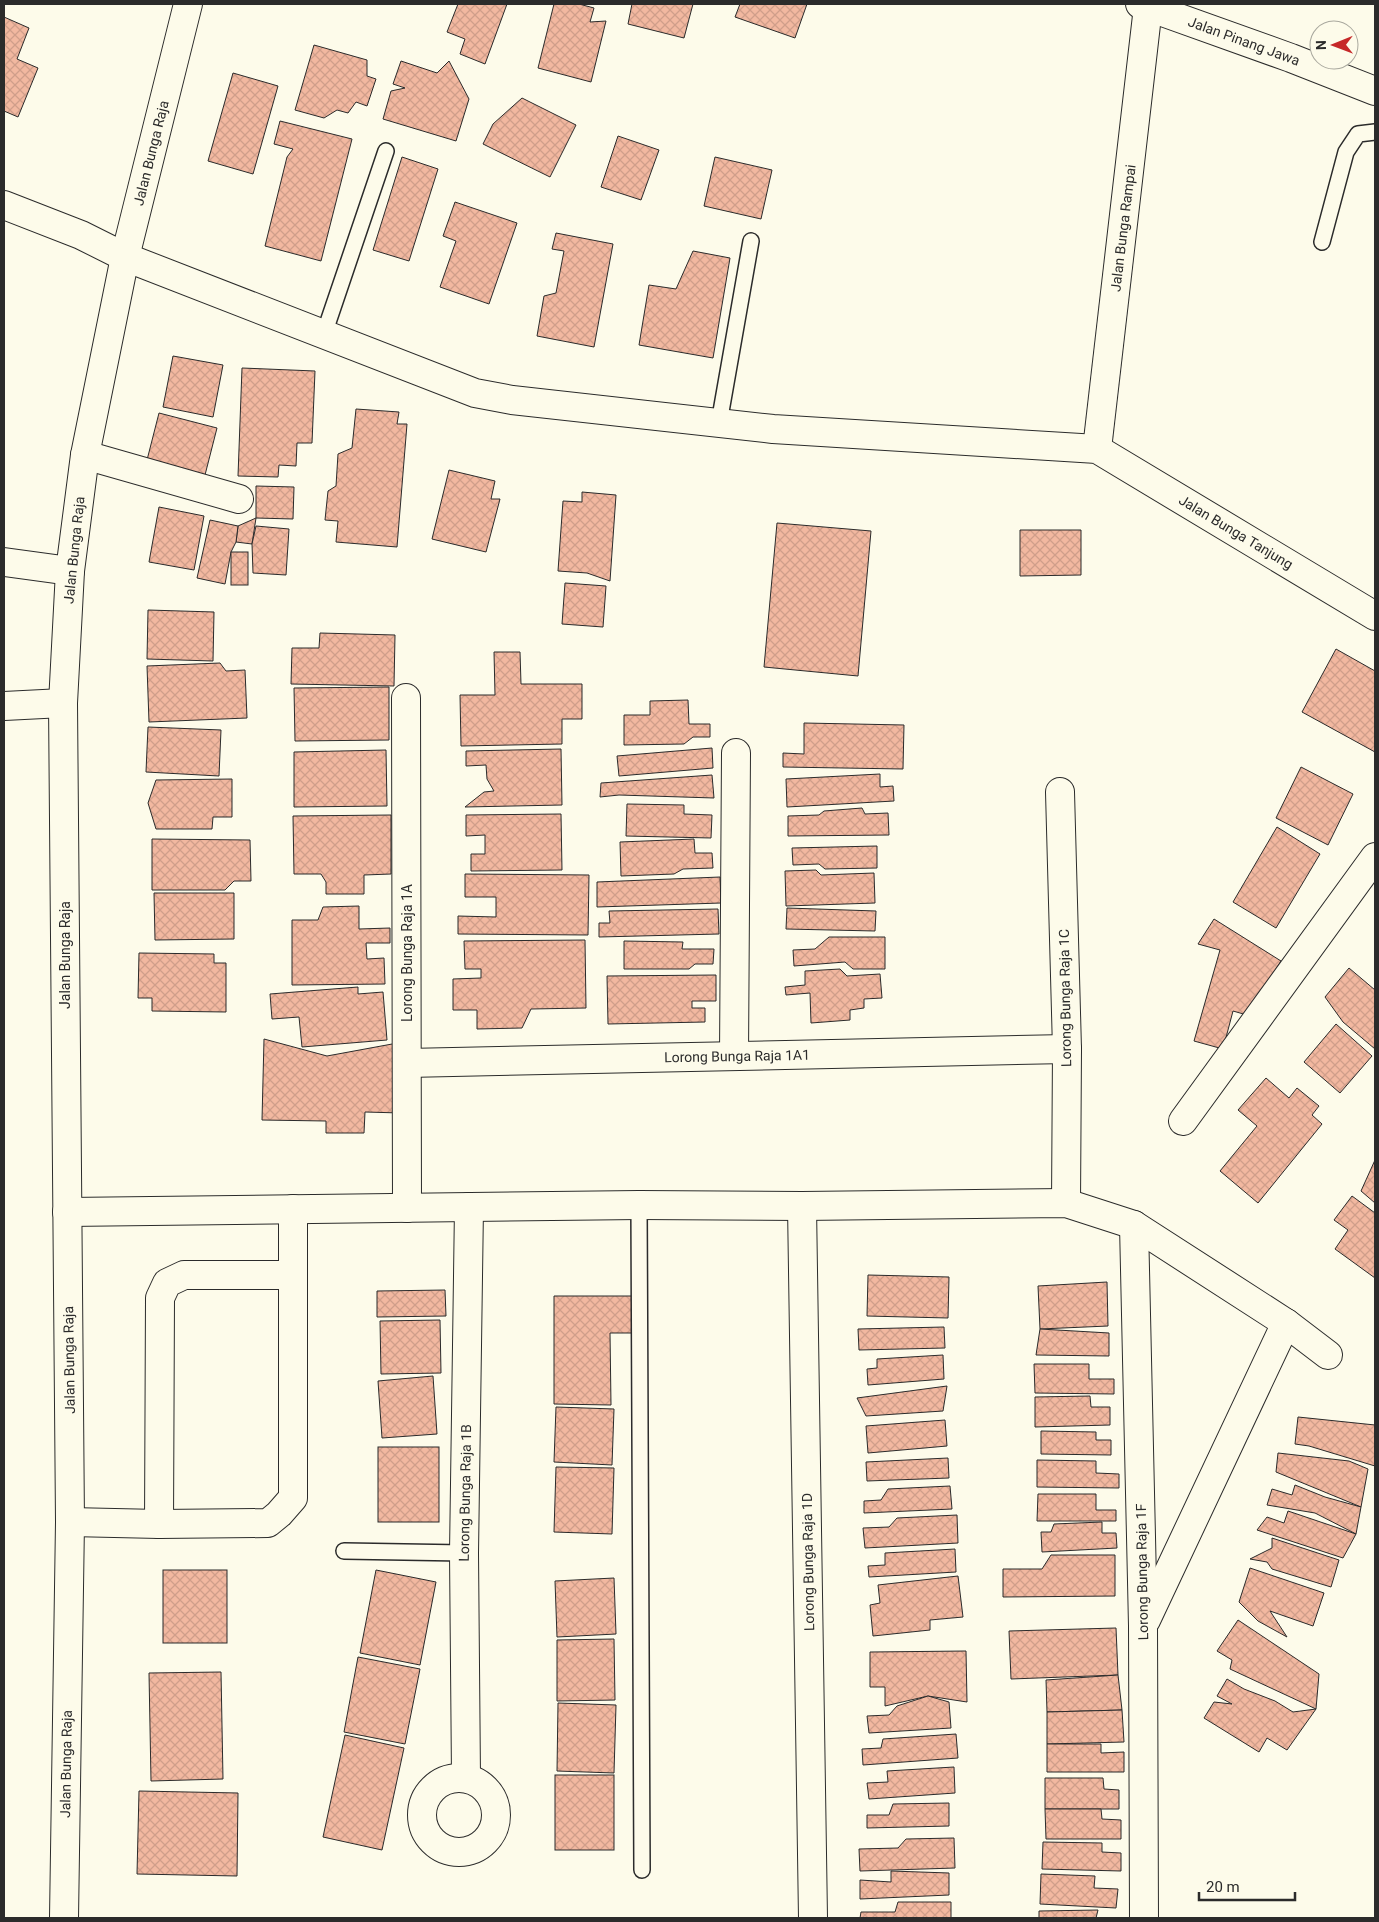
<svg xmlns="http://www.w3.org/2000/svg" width="1379" height="1922" font-family="Roboto,sans-serif">
	<style>
		.building { fill: url(#building-cross-hatch); stroke: #2b2b2b }
		.lines { fill: none; stroke-linecap: round; stroke-linejoin: round }
		.service-casing { stroke: #2b2b2b; stroke-width: 18 }
		.minor-casing { stroke: #2b2b2b; stroke-width: 30 }
		.service { stroke: #fdfbea; stroke-width: 15 }
		.minor { stroke: #fdfbea; stroke-width: 28 }
		.labels { text-anchor: middle; dominant-baseline: central; stroke-width: 4; stroke-linejoin: round; paint-order: stroke }
		.street-label { font-size: 14px; fill: #2b2b2b; stroke: #fdfbea }
	</style>
	<defs>
		<pattern id="building-cross-hatch" width="8" height="8" patternUnits="userSpaceOnUse" patternTransform="scale(1.25)"><rect width="8" height="8" fill="#f2b8a0"/><path d="M0 0l8 8M0 8l8-8" fill="none" stroke="#d09e8a"/></pattern>
	</defs>
	<rect width="100%" height="100%" fill="#fdfbea"/>
	<g class="building">
		<path d="M 458,4 L 507,4 L 485,64 L 460,54 L 465,39 L 447,32 Z"/>
		<path d="M 554,4 L 579,4 L 594,8 L 590,22 L 606,21 L 591,82 L 538,68 Z"/>
		<path d="M 632,4 L 693,4 L 684,38 L 628,24 Z"/>
		<path d="M 740,4 L 807,4 L 795,38 L 735,17 Z"/>
		<path d="M 4,17 L 29,28 L 17,59 L 38,68 L 18,117 L 4,111 Z"/>
		<path d="M 314,45 L 367,60 L 367,76 L 376,79 L 367,106 L 356,102 L 348,113 L 337,110 L 324,118 L 295,110 Z"/>
		<path d="M 401,61 L 437,73 L 449,61 L 469,99 L 456,141 L 383,119 L 391,91 L 405,88 L 393,84 Z"/>
		<path d="M 233,73 L 278,86 L 253,174 L 208,161 Z"/>
		<path d="M 522,98 L 576,125 L 550,177 L 483,144 L 493,124 Z"/>
		<path d="M 280,121 L 352,139 L 321,261 L 265,246 L 287,157 L 293,149 L 274,144 Z"/>
		<path d="M 618,136 L 659,150 L 641,200 L 601,187 Z"/>
		<path d="M 402,157 L 438,169 L 409,261 L 373,250 Z"/>
		<path d="M 715,157 L 772,170 L 761,219 L 704,206 Z"/>
		<path d="M 455,202 L 517,223 L 489,304 L 440,287 L 456,241 L 443,236 Z"/>
		<path d="M 556,233 L 613,244 L 594,347 L 537,336 L 544,296 L 556,293 L 564,251 L 552,249 Z"/>
		<path d="M 693,251 L 730,258 L 713,358 L 639,345 L 649,285 L 676,289 Z"/>
		<path d="M 173,356 L 223,365 L 213,417 L 163,407 Z"/>
		<path d="M 242,368 L 315,371 L 312,443 L 297,443 L 296,466 L 279,465 L 278,477 L 238,476 Z"/>
		<path d="M 356,409 L 399,412 L 397,424 L 407,424 L 397,547 L 336,542 L 338,521 L 325,520 L 328,491 L 336,486 L 338,454 L 352,448 Z"/>
		<path d="M 159,413 L 217,428 L 205,475 L 147,460 Z"/>
		<path d="M 449,470 L 495,481 L 491,499 L 500,499 L 486,552 L 432,539 Z"/>
		<path d="M 256,486 L 294,487 L 293,519 L 256,518 Z"/>
		<path d="M 582,492 L 616,495 L 610,581 L 587,573 L 558,571 L 563,501 L 582,502 Z"/>
		<path d="M 159,507 L 204,516 L 194,570 L 149,562 Z"/>
		<path d="M 256,518 L 252,544 L 236,542 L 238,526 Z"/>
		<path d="M 210,520 L 238,526 L 236,542 L 231,552 L 225,584 L 197,578 Z"/>
		<path d="M 777,523 L 871,531 L 858,676 L 764,667 Z"/>
		<path d="M 256,526 L 289,529 L 286,575 L 253,573 L 252,544 Z"/>
		<path d="M 1020,530 L 1081,530 L 1081,575 L 1020,576 Z"/>
		<rect x="231" y="552" width="17" height="33"/>
		<path d="M 565,583 L 606,586 L 603,627 L 562,624 Z"/>
		<path d="M 148,610 L 214,612 L 213,661 L 147,659 Z"/>
		<path d="M 320,633 L 395,635 L 394,686 L 291,684 L 292,648 L 319,648 Z"/>
		<path d="M 1336,649 L 1375,671 L 1375,752 L 1302,712 Z"/>
		<path d="M 494,652 L 520,652 L 521,684 L 582,684 L 582,719 L 562,719 L 562,744 L 461,746 L 460,695 L 495,695 Z"/>
		<path d="M 220,663 L 226,671 L 245,670 L 247,718 L 149,722 L 147,666 Z"/>
		<path d="M 389,687 L 389,740 L 295,741 L 294,688 Z"/>
		<path d="M 688,700 L 689,724 L 710,724 L 710,737 L 693,737 L 684,744 L 624,745 L 624,715 L 650,715 L 650,701 Z"/>
		<path d="M 804,723 L 904,725 L 903,769 L 783,767 L 783,753 L 804,754 Z"/>
		<path d="M 148,727 L 221,730 L 219,776 L 146,772 Z"/>
		<path d="M 712,748 L 713,768 L 619,776 L 617,756 Z"/>
		<path d="M 561,749 L 562,805 L 465,807 L 484,792 L 494,791 L 487,779 L 486,765 L 466,766 L 466,751 Z"/>
		<path d="M 386,750 L 387,806 L 294,807 L 294,752 Z"/>
		<path d="M 1301,767 L 1353,794 L 1328,845 L 1276,818 Z"/>
		<path d="M 880,774 L 880,787 L 893,786 L 894,801 L 787,807 L 786,779 Z"/>
		<path d="M 712,775 L 714,798 L 619,795 L 600,797 L 601,783 Z"/>
		<path d="M 232,779 L 232,817 L 213,817 L 212,829 L 156,829 L 148,803 L 156,780 Z"/>
		<path d="M 627,804 L 684,805 L 684,814 L 712,815 L 711,838 L 626,836 Z"/>
		<path d="M 862,808 L 865,814 L 888,813 L 889,835 L 788,836 L 788,816 L 819,815 L 824,811 Z"/>
		<path d="M 561,814 L 562,870 L 471,871 L 471,854 L 485,854 L 485,835 L 466,836 L 466,815 Z"/>
		<path d="M 391,815 L 391,874 L 364,875 L 364,894 L 326,894 L 326,882 L 321,874 L 294,874 L 293,816 Z"/>
		<path d="M 1277,827 L 1320,854 L 1276,928 L 1233,902 Z"/>
		<path d="M 152,839 L 250,840 L 251,881 L 234,881 L 225,890 L 152,890 Z"/>
		<path d="M 694,839 L 695,853 L 712,853 L 713,868 L 683,869 L 674,874 L 621,876 L 620,842 Z"/>
		<path d="M 877,846 L 877,868 L 825,869 L 819,864 L 793,865 L 792,848 Z"/>
		<path d="M 816,870 L 821,875 L 874,873 L 875,903 L 786,906 L 785,871 Z"/>
		<path d="M 465,874 L 589,875 L 588,935 L 458,934 L 458,916 L 496,917 L 496,897 L 465,897 Z"/>
		<path d="M 720,877 L 721,903 L 597,907 L 597,882 Z"/>
		<path d="M 154,893 L 234,893 L 234,939 L 155,940 Z"/>
		<path d="M 359,906 L 359,929 L 390,928 L 390,943 L 366,943 L 367,959 L 384,958 L 385,984 L 292,985 L 292,920 L 318,920 L 323,907 Z"/>
		<path d="M 787,908 L 876,911 L 875,931 L 786,929 Z"/>
		<path d="M 718,909 L 719,934 L 599,937 L 599,923 L 610,923 L 609,911 Z"/>
		<path d="M 1214,919 L 1281,961 L 1247,1015 L 1233,1011 L 1223,1049 L 1194,1041 L 1220,950 L 1198,944 Z"/>
		<path d="M 829,937 L 885,937 L 885,969 L 853,969 L 845,962 L 794,966 L 793,950 L 815,949 Z"/>
		<path d="M 585,940 L 586,1008 L 531,1009 L 522,1028 L 477,1029 L 477,1010 L 453,1010 L 453,979 L 481,978 L 481,969 L 465,969 L 464,941 Z"/>
		<path d="M 624,941 L 683,942 L 682,949 L 714,949 L 713,964 L 695,964 L 689,969 L 624,969 Z"/>
		<path d="M 139,953 L 214,954 L 214,963 L 226,963 L 226,1012 L 152,1011 L 152,998 L 138,998 Z"/>
		<path d="M 1349,968 L 1375,990 L 1375,1049 L 1343,1022 L 1325,997 Z"/>
		<path d="M 840,969 L 847,976 L 880,974 L 882,998 L 864,999 L 864,1008 L 850,1010 L 850,1020 L 811,1023 L 810,993 L 786,995 L 785,987 L 805,985 L 805,971 Z"/>
		<path d="M 716,975 L 716,1001 L 692,1001 L 692,1008 L 705,1008 L 705,1022 L 608,1024 L 607,976 Z"/>
		<path d="M 358,987 L 358,994 L 383,992 L 387,1040 L 302,1047 L 299,1017 L 272,1019 L 270,994 Z"/>
		<path d="M 1336,1024 L 1372,1056 L 1340,1093 L 1304,1062 Z"/>
		<path d="M 264,1039 L 327,1056 L 403,1042 L 401,1113 L 365,1112 L 364,1133 L 326,1133 L 326,1121 L 262,1120 Z"/>
		<path d="M 1266,1078 L 1289,1098 L 1297,1088 L 1319,1106 L 1312,1115 L 1322,1124 L 1258,1203 L 1220,1171 L 1257,1126 L 1238,1110 Z"/>
		<path d="M 1375,1160 L 1375,1203 L 1361,1191 Z"/>
		<path d="M 1352,1196 L 1375,1213 L 1375,1278 L 1335,1249 L 1348,1230 L 1334,1220 Z"/>
		<path d="M 868,1275 L 949,1277 L 948,1318 L 867,1316 Z"/>
		<path d="M 1107,1282 L 1108,1326 L 1040,1329 L 1038,1286 Z"/>
		<path d="M 445,1290 L 446,1316 L 377,1317 L 377,1291 Z"/>
		<path d="M 554,1296 L 634,1296 L 634,1333 L 610,1333 L 611,1405 L 554,1404 Z"/>
		<path d="M 440,1320 L 441,1373 L 381,1374 L 380,1321 Z"/>
		<path d="M 944,1327 L 945,1348 L 859,1350 L 858,1329 Z"/>
		<path d="M 1040,1329 L 1109,1333 L 1109,1356 L 1036,1355 Z"/>
		<path d="M 943,1355 L 944,1379 L 868,1385 L 867,1369 L 877,1368 L 877,1359 Z"/>
		<path d="M 1034,1364 L 1089,1364 L 1089,1379 L 1114,1379 L 1114,1394 L 1035,1393 Z"/>
		<path d="M 433,1376 L 437,1434 L 382,1438 L 378,1381 Z"/>
		<path d="M 947,1386 L 943,1411 L 866,1416 L 857,1398 Z"/>
		<path d="M 1090,1396 L 1091,1407 L 1110,1407 L 1110,1425 L 1035,1427 L 1035,1397 Z"/>
		<path d="M 556,1407 L 614,1409 L 612,1465 L 554,1462 Z"/>
		<path d="M 1298,1417 L 1375,1425 L 1375,1466 L 1309,1446 L 1295,1444 Z"/>
		<path d="M 945,1420 L 947,1446 L 868,1453 L 866,1426 Z"/>
		<path d="M 1041,1431 L 1096,1432 L 1096,1440 L 1111,1440 L 1111,1455 L 1041,1454 Z"/>
		<rect x="378" y="1447" width="61" height="75"/>
		<path d="M 1278,1453 L 1349,1461 L 1368,1469 L 1361,1507 L 1276,1472 Z"/>
		<path d="M 948,1458 L 949,1478 L 867,1481 L 866,1462 Z"/>
		<path d="M 1037,1460 L 1096,1461 L 1096,1473 L 1119,1474 L 1119,1488 L 1037,1487 Z"/>
		<path d="M 556,1467 L 614,1468 L 612,1534 L 554,1532 Z"/>
		<path d="M 1295,1485 L 1325,1497 L 1361,1507 L 1356,1534 L 1315,1513 L 1267,1505 L 1272,1489 L 1292,1495 Z"/>
		<path d="M 950,1486 L 952,1509 L 864,1513 L 864,1501 L 881,1500 L 888,1489 Z"/>
		<path d="M 1038,1494 L 1096,1494 L 1096,1510 L 1116,1510 L 1116,1521 L 1037,1521 Z"/>
		<path d="M 1288,1511 L 1356,1534 L 1343,1558 L 1257,1530 L 1267,1517 L 1284,1523 Z"/>
		<path d="M 957,1515 L 958,1543 L 865,1548 L 863,1528 L 889,1527 L 897,1518 Z"/>
		<path d="M 1102,1522 L 1102,1533 L 1116,1533 L 1117,1548 L 1042,1552 L 1041,1532 L 1051,1532 L 1054,1524 Z"/>
		<path d="M 1272,1538 L 1339,1560 L 1331,1587 L 1272,1569 L 1267,1562 L 1250,1559 L 1272,1548 Z"/>
		<path d="M 955,1549 L 956,1572 L 869,1577 L 868,1566 L 885,1565 L 885,1553 Z"/>
		<path d="M 1051,1555 L 1115,1555 L 1115,1596 L 1003,1597 L 1003,1569 L 1042,1569 Z"/>
		<path d="M 1250,1568 L 1324,1593 L 1313,1626 L 1270,1611 L 1287,1637 L 1258,1621 L 1239,1602 Z"/>
		<rect x="163" y="1570" width="64" height="73"/>
		<path d="M 376,1570 L 436,1582 L 420,1665 L 360,1653 Z"/>
		<path d="M 958,1576 L 963,1617 L 930,1620 L 930,1630 L 873,1636 L 870,1605 L 880,1603 L 878,1585 Z"/>
		<path d="M 614,1578 L 616,1634 L 557,1637 L 555,1581 Z"/>
		<path d="M 1238,1620 L 1319,1674 L 1316,1709 L 1230,1669 L 1232,1660 L 1217,1651 Z"/>
		<path d="M 1116,1628 L 1118,1675 L 1011,1679 L 1009,1631 Z"/>
		<path d="M 614,1639 L 615,1700 L 557,1701 L 557,1640 Z"/>
		<path d="M 966,1651 L 967,1702 L 928,1696 L 885,1706 L 885,1687 L 870,1687 L 870,1652 Z"/>
		<path d="M 358,1657 L 420,1669 L 405,1744 L 344,1732 Z"/>
		<path d="M 221,1672 L 223,1779 L 151,1781 L 149,1673 Z"/>
		<path d="M 1118,1675 L 1122,1710 L 1047,1712 L 1046,1680 Z"/>
		<path d="M 1227,1679 L 1244,1689 L 1275,1701 L 1293,1712 L 1316,1709 L 1287,1750 L 1267,1738 L 1259,1752 L 1204,1718 L 1214,1702 L 1232,1704 L 1217,1696 Z"/>
		<path d="M 928,1696 L 949,1702 L 951,1728 L 869,1733 L 867,1716 L 889,1715 L 897,1706 Z"/>
		<path d="M 558,1703 L 616,1705 L 614,1773 L 557,1771 Z"/>
		<path d="M 1122,1710 L 1124,1742 L 1047,1744 L 1047,1712 Z"/>
		<path d="M 956,1734 L 958,1758 L 863,1765 L 862,1749 L 881,1748 L 883,1739 Z"/>
		<path d="M 345,1735 L 404,1748 L 382,1850 L 323,1837 Z"/>
		<path d="M 1047,1744 L 1101,1744 L 1101,1753 L 1124,1752 L 1124,1772 L 1047,1772 Z"/>
		<path d="M 954,1767 L 955,1793 L 869,1799 L 867,1783 L 888,1782 L 887,1771 Z"/>
		<rect x="555" y="1775" width="59" height="75"/>
		<path d="M 1045,1778 L 1103,1778 L 1104,1789 L 1119,1790 L 1119,1809 L 1045,1809 Z"/>
		<path d="M 139,1791 L 238,1793 L 237,1876 L 137,1874 Z"/>
		<path d="M 949,1803 L 949,1826 L 867,1828 L 867,1815 L 889,1815 L 893,1804 Z"/>
		<path d="M 1045,1809 L 1101,1809 L 1102,1819 L 1121,1820 L 1121,1839 L 1046,1839 Z"/>
		<path d="M 954,1838 L 955,1868 L 860,1871 L 859,1849 L 898,1848 L 906,1839 Z"/>
		<path d="M 1043,1842 L 1102,1843 L 1102,1852 L 1121,1853 L 1121,1871 L 1042,1869 Z"/>
		<path d="M 891,1871 L 949,1873 L 949,1895 L 860,1899 L 860,1880 L 891,1882 Z"/>
		<path d="M 1041,1874 L 1095,1876 L 1094,1888 L 1118,1889 L 1116,1908 L 1040,1904 Z"/>
		<path d="M 898,1902 L 951,1902 L 951,1918 L 860,1918 L 861,1912 L 895,1912 Z"/>
		<path d="M 1098,1910 L 1096,1918 L 1039,1918 L 1039,1911 Z"/>
	</g>
	<g class="lines">
		<defs>
			<g id="service">
				<path d="M 1322,242 L 1346,152 L 1358,134 L 1375,132"/>
				<path d="M 324,334 L 386,151"/>
				<path d="M 719,423 L 751,241"/>
				<path d="M 639,1205 L 642,1870"/>
				<path d="M 344,1551 L 464,1553"/>
			</g>
			<g id="minor">
				<path d="M 1140,4 L 1291,58 L 1375,91"/>
				<path d="M 4,205 L 81,235 L 125,257 L 475,393 L 512,400 L 773,429 L 1097,449 L 1375,616"/>
				<path d="M 1097,449 L 1148,7"/>
				<path d="M 85,455 L 239,499"/>
				<path d="M 4,562 L 70,571"/>
				<path d="M 406,698 L 407,1208"/>
				<path d="M 4,706 L 63,703"/>
				<path d="M 1060,792 L 1067,1049 L 1066,1203"/>
				<path d="M 734,1056 L 736,753"/>
				<path d="M 407,1063 L 1067,1049"/>
				<path d="M 1183,1121 L 1375,857"/>
				<path d="M 802,1206 L 813,1918"/>
				<path d="M 67,1212 L 639,1205 L 802,1206 L 1066,1203 L 1134,1225 L 1286,1323 L 1328,1355"/>
				<path d="M 1134,1225 L 1143,1626 L 1144,1918"/>
				<path d="M 70,1522 L 159,1524 L 268,1523 L 279,1514 L 293,1498 L 293,1209"/>
				<path d="M 159,1524 L 160,1298 L 167,1283 L 184,1275 L 292,1275"/>
				<path d="M 1146,1620 L 1286,1323"/>
				<path d="M 466,1778 L 464,1553 L 469,1207"/>
				<circle cx="459" cy="1815" r="37"/>
				<path d="M 64,1918 L 70,1522 L 63,703 L 70,571 L 85,455 L 125,257 L 188,4"/>
			</g>
		</defs>
		<use href="#service" class="service-casing"/>
		<use href="#minor" class="minor-casing"/>
		<use href="#service" class="service"/>
		<use href="#minor" class="minor"/>
	</g>
	<g class="labels">
		<g class="street-label">
			<text transform="translate(1244 41) rotate(20)">Jalan Pinang Jawa</text>
			<text transform="translate(151 153) rotate(-76)">Jalan Bunga Raja</text>
			<text transform="translate(1123 228) rotate(-83)">Jalan Bunga Rampai</text>
			<text transform="translate(1236 532) rotate(31)">Jalan Bunga Tanjung</text>
			<text transform="translate(74 550) rotate(-84)">Jalan Bunga Raja</text>
			<text transform="translate(407 953) rotate(-90)">Lorong Bunga Raja 1A</text>
			<text transform="translate(65 955) rotate(-90)">Jalan Bunga Raja</text>
			<text transform="translate(1065 998) rotate(-91)">Lorong Bunga Raja 1C</text>
			<text transform="translate(737 1056) rotate(-1)">Lorong Bunga Raja 1A1</text>
			<text transform="translate(69 1360) rotate(-91)">Jalan Bunga Raja</text>
			<text transform="translate(465 1493) rotate(-89)">Lorong Bunga Raja 1B</text>
			<text transform="translate(808 1562) rotate(-91)">Lorong Bunga Raja 1D</text>
			<text transform="translate(1142 1572) rotate(-91)">Lorong Bunga Raja 1F</text>
			<text transform="translate(66 1764) rotate(-89)">Jalan Bunga Raja</text>
		</g>
	</g>
	<rect width="1379" height="1922" fill="none" stroke="#2b2b2b" stroke-width="10"/>
	<g transform="translate(1334 45) rotate(269)"><circle r="24" fill="#fdfbea" stroke="#a9a89e"/>
	<path d="M0-4L9 19L0 12L-9 19Z" fill="#c62828"/>
	<text y="-8" font-size="14" font-weight="bold" text-anchor="middle" fill="#2b2b2b">N</text>
	</g>
	<path d="M1199 1892v8h96v-8" fill="none" stroke="#2b2b2b" stroke-width="2.5"/>
	<text x="1206" y="1892" font-size="15" fill="#2b2b2b" stroke="#fdfbea" stroke-width="4" paint-order="stroke">20 m</text>
</svg>
